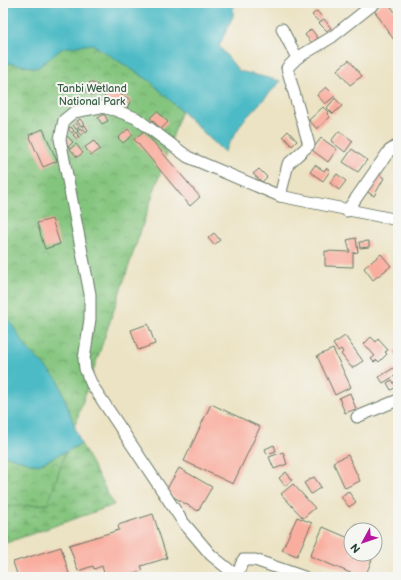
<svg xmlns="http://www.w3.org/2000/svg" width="401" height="580" font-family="'Balsamiq Sans',sans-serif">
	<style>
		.wetland { fill: url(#wetland-marsh); stroke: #528159 }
		.park { fill: url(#park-crowns); stroke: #528159 }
		.water { fill: #4dbbc6; stroke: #367c7d }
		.building { fill: #f9ad9f }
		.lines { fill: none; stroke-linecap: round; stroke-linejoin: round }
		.street-casing { stroke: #677766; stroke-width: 13 }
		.street { stroke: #fff; stroke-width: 11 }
		.labels { text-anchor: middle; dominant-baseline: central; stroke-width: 4; stroke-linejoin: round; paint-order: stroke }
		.park-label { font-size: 11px; fill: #385f46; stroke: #f6f6f2 }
	</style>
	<defs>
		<pattern id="wetland-marsh" width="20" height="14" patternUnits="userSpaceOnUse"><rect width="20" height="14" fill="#84c57e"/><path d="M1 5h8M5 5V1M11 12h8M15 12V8" fill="none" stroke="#6ba168"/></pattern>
		<pattern id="park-crowns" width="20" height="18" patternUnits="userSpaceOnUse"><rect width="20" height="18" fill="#84c57e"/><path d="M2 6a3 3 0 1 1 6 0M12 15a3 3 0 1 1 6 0" fill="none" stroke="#6ba168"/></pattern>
	</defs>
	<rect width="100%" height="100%" fill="#f6f6f2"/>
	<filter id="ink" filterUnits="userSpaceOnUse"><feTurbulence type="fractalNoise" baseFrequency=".025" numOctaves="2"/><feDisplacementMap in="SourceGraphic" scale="8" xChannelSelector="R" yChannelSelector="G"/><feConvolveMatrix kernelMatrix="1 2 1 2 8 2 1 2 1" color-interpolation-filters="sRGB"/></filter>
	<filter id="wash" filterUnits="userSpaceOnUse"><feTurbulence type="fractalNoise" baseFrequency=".012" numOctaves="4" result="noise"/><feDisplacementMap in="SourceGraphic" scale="16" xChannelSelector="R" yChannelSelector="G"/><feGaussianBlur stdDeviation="0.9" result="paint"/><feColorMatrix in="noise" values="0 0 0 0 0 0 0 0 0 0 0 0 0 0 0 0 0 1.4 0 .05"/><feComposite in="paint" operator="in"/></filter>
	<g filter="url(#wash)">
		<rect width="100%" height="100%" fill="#ece3c4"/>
		<path class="wetland" d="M 81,444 L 114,505 L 3,544 L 3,455 L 38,465 Z"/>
		<path class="park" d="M 3,3 L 218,3 L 48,504 L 3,507 Z"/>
		<g class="water">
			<path d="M 3,3 L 234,3 L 233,16 L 219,46 L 239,71 L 281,81 L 243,121 L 224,152 L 150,81 L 92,44 L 63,48 L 37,68 L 3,62 Z"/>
			<path d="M 3,310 L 26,347 L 58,380 L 81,444 L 38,465 L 3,455 Z"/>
		</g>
		<g id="blocks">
			<g class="building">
				<path d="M 307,3 L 318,3 L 320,5 L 314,9 Z"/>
				<path d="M 382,3 L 393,3 L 390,5 L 398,17 L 398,46 L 374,10 Z"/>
				<path d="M 317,11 L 322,17 L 318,21 L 312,15 Z"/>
				<path d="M 324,19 L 331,28 L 327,31 L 319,23 Z"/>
				<path d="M 311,29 L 318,38 L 312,43 L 305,35 Z"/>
				<path d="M 349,60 L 362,76 L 350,85 L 337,70 Z"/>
				<path d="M 90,82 L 99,86 L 93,96 L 85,91 Z"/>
				<path d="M 326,87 L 335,96 L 325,104 L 317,95 Z"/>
				<path d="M 109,88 L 131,100 L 125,112 L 103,100 Z"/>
				<path d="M 335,98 L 342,106 L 333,114 L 327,108 Z"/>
				<path d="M 323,107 L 328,112 L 327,114 L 330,117 L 317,129 L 309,120 Z"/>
				<path d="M 157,111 L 168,122 L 161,129 L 150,118 Z"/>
				<path d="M 104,114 L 108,121 L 102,124 L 98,118 Z"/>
				<path d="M 80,119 L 84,124 L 81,126 L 77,121 Z"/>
				<path d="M 76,123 L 79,127 L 76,129 L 73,125 Z"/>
				<path d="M 85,125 L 88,130 L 86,132 L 82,127 Z"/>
				<path d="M 71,127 L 74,131 L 72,133 L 68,129 Z"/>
				<path d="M 80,128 L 84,133 L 81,135 L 77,131 Z"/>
				<path d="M 43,129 L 57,161 L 43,167 L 29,135 Z"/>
				<path d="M 128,129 L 133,135 L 123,143 L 118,138 Z"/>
				<path d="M 144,131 L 200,197 L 190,206 L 134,139 Z"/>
				<path d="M 288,131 L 297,141 L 292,146 L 283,136 Z"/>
				<path d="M 339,131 L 353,141 L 345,152 L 331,141 Z"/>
				<path d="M 76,132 L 79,137 L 77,139 L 73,135 Z"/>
				<path d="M 65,134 L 73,142 L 68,147 L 60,139 Z"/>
				<path d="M 321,138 L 337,149 L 328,162 L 312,150 Z"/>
				<path d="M 94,141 L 100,149 L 91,156 L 85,147 Z"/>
				<path d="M 76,144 L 83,153 L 77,157 L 70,149 Z"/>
				<path d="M 352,149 L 367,160 L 358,172 L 343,162 Z"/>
				<path d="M 315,165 L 324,171 L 326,168 L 330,171 L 323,181 L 310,172 Z"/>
				<path d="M 259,169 L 267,177 L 262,182 L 253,174 Z"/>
				<path d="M 375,172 L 384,178 L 374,196 L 364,190 Z"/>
				<path d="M 337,174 L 346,181 L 339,190 L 330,183 Z"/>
				<path d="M 52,219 L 60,244 L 45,249 L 37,223 Z"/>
				<path d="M 214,233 L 220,240 L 214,245 L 208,238 Z"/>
				<path d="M 356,238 L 358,252 L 353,253 L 353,267 L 325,266 L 325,251 L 350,252 L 347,240 Z"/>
				<path d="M 369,241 L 369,247 L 360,248 L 359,242 Z"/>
				<path d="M 381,254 L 391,266 L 373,280 L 364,268 Z"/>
				<path d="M 148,324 L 155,344 L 138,350 L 131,330 Z"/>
				<path d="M 345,336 L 363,361 L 352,368 L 341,354 L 343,352 L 341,349 L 338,351 L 333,344 Z"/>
				<path d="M 371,337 L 376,342 L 378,339 L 388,350 L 385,352 L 387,354 L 379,362 L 377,360 L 374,362 L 371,359 L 375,356 L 364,344 Z"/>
				<path d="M 398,348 L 398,359 L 393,351 Z"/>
				<path d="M 333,349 L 351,387 L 335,395 L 317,356 Z"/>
				<path d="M 395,367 L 398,374 L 383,383 L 379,377 Z"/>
				<path d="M 392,380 L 396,387 L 391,390 L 387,383 Z"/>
				<path d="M 350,393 L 356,409 L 345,413 L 339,398 Z"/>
				<path d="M 211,404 L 260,427 L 233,484 L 184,461 Z"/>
				<path d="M 274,445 L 276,451 L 267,454 L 265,449 Z"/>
				<path d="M 283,452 L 287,464 L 274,469 L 269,457 Z"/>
				<path d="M 348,455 L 360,481 L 345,488 L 333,462 Z"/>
				<path d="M 179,468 L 212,487 L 198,511 L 165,492 Z"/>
				<path d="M 286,472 L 292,480 L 285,486 L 279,478 Z"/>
				<path d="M 314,477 L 321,487 L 311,494 L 304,483 Z"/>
				<path d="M 293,484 L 315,508 L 303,518 L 281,494 Z"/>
				<path d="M 348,491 L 356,502 L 349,507 L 341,497 Z"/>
				<path d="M 153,514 L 167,558 L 141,566 L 143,570 L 126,577 L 105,577 L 102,566 L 94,569 L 93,566 L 78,571 L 69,545 L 119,530 L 118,525 Z"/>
				<path d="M 297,517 L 312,523 L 297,556 L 282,550 Z"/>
				<path d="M 355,524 L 375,529 L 375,530 L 354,530 Z"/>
				<path d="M 323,527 L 351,539 L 351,554 L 374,554 L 365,577 L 360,577 L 310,556 Z"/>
				<path d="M 61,547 L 70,577 L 18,577 L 13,562 Z"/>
			</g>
		</g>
	</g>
	<g filter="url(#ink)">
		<use href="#blocks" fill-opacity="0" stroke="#677766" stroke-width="1"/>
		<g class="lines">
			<defs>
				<g id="street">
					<path d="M 297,58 L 332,37 L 375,3"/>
					<path d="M 280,196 L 288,164 L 309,145 L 287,68 L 297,58 L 282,29"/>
					<path d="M 347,211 L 389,151 L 398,145"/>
					<path d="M 357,417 L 398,400"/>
					<path d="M 237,576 L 243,560 L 255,560 L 304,577"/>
					<path d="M 238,577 L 211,555 L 183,522 L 92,385 L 85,369 L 84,359 L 90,319 L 90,294 L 60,139 L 64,120 L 74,112 L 101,107 L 115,110 L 136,118 L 188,157 L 280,196 L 398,220"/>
				</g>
			</defs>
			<use href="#street" class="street-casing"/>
			<use href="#street" class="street"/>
		</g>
	</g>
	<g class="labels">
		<g class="park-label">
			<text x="92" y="88">Tanbi Wetland<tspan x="92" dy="13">National Park</tspan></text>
		</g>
	</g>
	<rect width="401" height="580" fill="none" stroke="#f6f6f2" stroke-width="16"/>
	<g transform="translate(363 542) rotate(230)"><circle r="19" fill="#f6f6f2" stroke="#a0aca6"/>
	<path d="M0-3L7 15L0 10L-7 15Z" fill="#b5179e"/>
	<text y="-6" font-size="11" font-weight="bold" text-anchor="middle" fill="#1f3d34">N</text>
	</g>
</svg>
